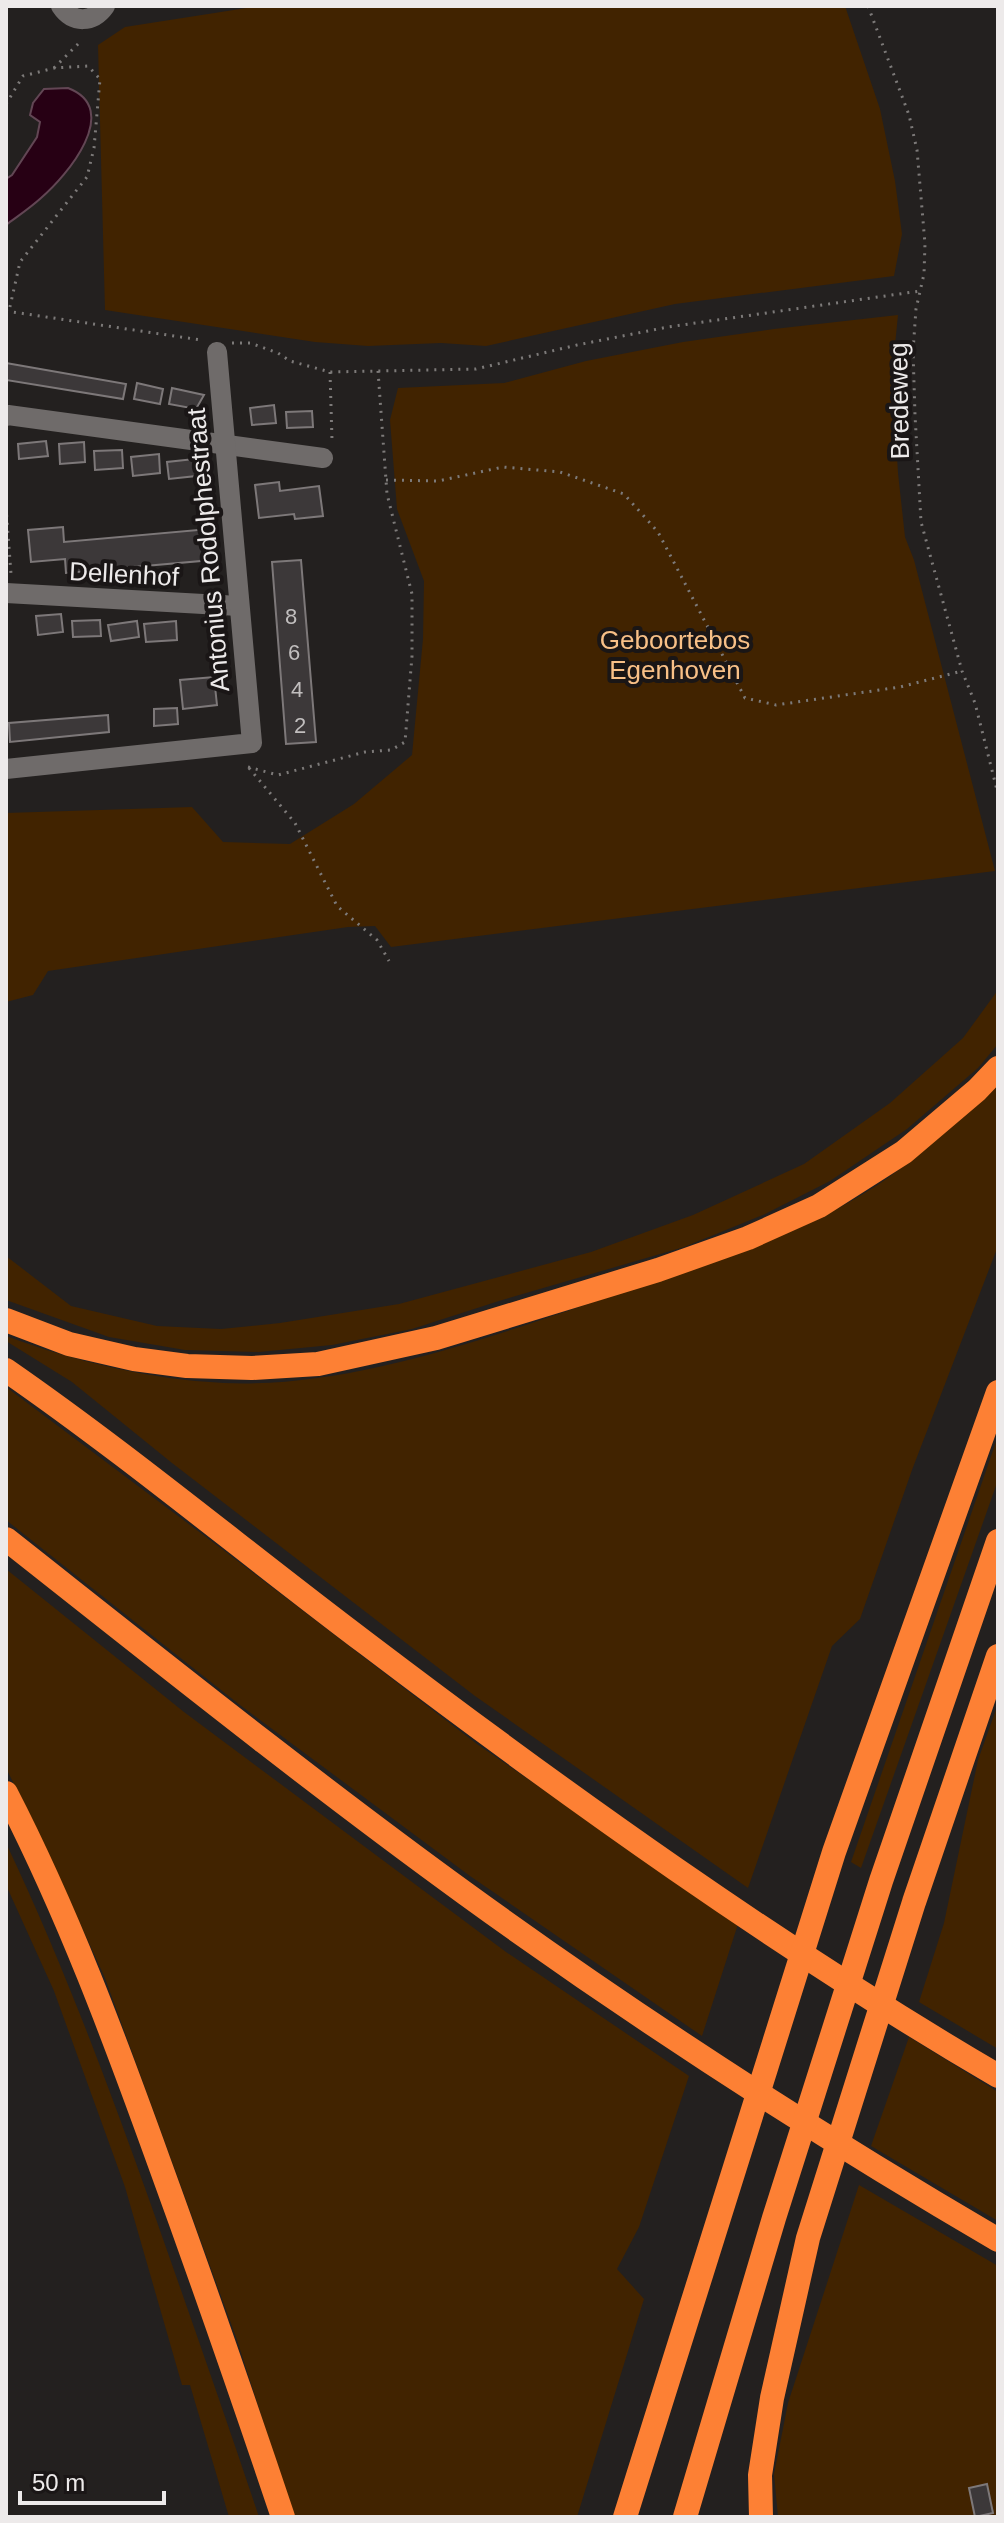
<svg xmlns="http://www.w3.org/2000/svg" width="1004" height="2523" font-family="Arial,sans-serif">
	<style>
		.green { fill: #412300 }
		.water { fill: #270014; stroke: #624654; stroke-width: 2 }
		.building { fill: #3c3839; stroke: #7d7879; stroke-width: 2 }
		.lines { fill: none; stroke-linecap: round; stroke-linejoin: round }
		.path { stroke: #7d7a79; stroke-width: 3; stroke-dasharray: 2 6; stroke-linecap: butt }
		.street { stroke: #6f6b6a; stroke-width: 20 }
		.highway { stroke: #fd8034; stroke-width: 24 }
		.labels { text-anchor: middle; dominant-baseline: central; stroke-width: 8; stroke-linejoin: round; paint-order: stroke }
		.number-label { font-size: 22px; fill: #c1bebe }
		.street-label { font-size: 26px; fill: #edeaea; stroke: #1a1616 }
		.park-label { font-size: 26px; fill: #f8c087; stroke: #1a1616 }
	</style>
	<rect width="100%" height="100%" fill="#23201f"/>
	<g class="green">
		<path d="M 259,6 L 845,6 L 880,109 L 895,181 L 902,234 L 894,276 L 675,304 L 486,346 L 441,343 L 368,346 L 315,342 L 105,310 L 98,45 L 125,27 Z"/>
		<path d="M 898,315 L 892,375 L 898,473 L 905,537 L 914,560 L 995,871 L 391,947 L 375,926 L 348,927 L 48,971 L 33,995 L 6,1002 L 6,813 L 192,807 L 223,842 L 290,844 L 354,804 L 412,755 L 423,639 L 424,581 L 397,509 L 390,420 L 398,388 L 504,383 L 586,361 L 683,342 L 774,329 Z"/>
		<path d="M 998,990 L 998,1044 L 978,1068 L 907,1129 L 830,1181 L 765,1214 L 684,1247 L 499,1301 L 412,1329 L 332,1345 L 259,1352 L 185,1350 L 109,1337 L 6,1300 L 6,1256 L 71,1306 L 157,1326 L 221,1329 L 280,1323 L 399,1304 L 591,1252 L 693,1215 L 804,1164 L 890,1103 L 963,1038 Z"/>
		<path d="M 998,1082 L 998,1246 L 912,1470 L 860,1619 L 832,1646 L 748,1888 L 475,1696 L 172,1463 L 72,1382 L 6,1341 L 6,1336 C 77,1362 148,1379 224,1383 C 353,1389 502,1333 623,1292 C 704,1265 789,1239 863,1194 C 911,1166 957,1120 998,1082 Z"/>
		<path d="M 6,1387 L 218,1546 L 477,1744 L 738,1924 L 702,2036 L 470,1876 L 240,1705 L 6,1520 Z"/>
		<path d="M 998,1436 L 998,1480 L 861,1868 L 851,1862 Z"/>
		<path d="M 6,1569 L 184,1712 L 506,1952 L 689,2076 L 639,2227 L 617,2269 L 644,2299 L 577,2517 L 294,2517 L 236,2337 L 105,1978 L 42,1840 L 6,1768 Z"/>
		<path d="M 998,1704 L 998,2049 L 919,2002 L 944,1923 L 978,1760 Z"/>
		<path d="M 6,1843 C 61,1959 107,2081 150,2202 C 187,2307 224,2412 259,2517 L 229,2517 L 190,2385 L 182,2385 L 125,2187 L 54,1991 L 6,1885 Z"/>
		<path d="M 909,2037 L 998,2092 L 998,2221 L 871,2146 Z"/>
		<path d="M 859,2185 L 998,2266 L 998,2517 L 778,2517 L 774,2474 L 788,2403 Z"/>
	</g>
	<path class="water" d="M 68,88 C 123,109 67,176 41,198 C 30,208 18,216 6,225 L 6,179 L 12,175 L 37,137 L 40,122 L 30,115 L 33,103 L 44,89 Z"/>
	<g class="building">
		<path d="M 6,363 L 126,384 L 123,399 L 6,380 Z"/>
		<path d="M 137,383 L 163,389 L 160,404 L 134,399 Z"/>
		<path d="M 172,388 L 204,395 L 196,409 L 169,404 Z"/>
		<path d="M 274,405 L 276,423 L 252,425 L 250,408 Z"/>
		<path d="M 312,411 L 313,427 L 287,428 L 286,412 Z"/>
		<path d="M 46,441 L 48,456 L 19,459 L 18,444 Z"/>
		<path d="M 84,442 L 85,462 L 60,464 L 59,444 Z"/>
		<path d="M 122,450 L 123,468 L 95,470 L 94,451 Z"/>
		<path d="M 159,454 L 160,473 L 133,476 L 131,457 Z"/>
		<path d="M 194,459 L 196,476 L 169,479 L 167,462 Z"/>
		<path d="M 279,482 L 280,491 L 319,486 L 323,516 L 295,519 L 294,514 L 259,518 L 255,485 Z"/>
		<path d="M 63,527 L 64,542 L 209,529 L 212,560 L 66,573 L 65,559 L 31,562 L 28,530 Z"/>
		<path d="M 301,560 L 316,742 L 286,744 L 272,562 Z"/>
		<path d="M 61,614 L 63,632 L 38,635 L 36,616 Z"/>
		<path d="M 100,620 L 101,636 L 73,637 L 72,621 Z"/>
		<path d="M 137,621 L 139,637 L 111,641 L 108,625 Z"/>
		<path d="M 176,621 L 177,640 L 146,642 L 144,624 Z"/>
		<path d="M 214,677 L 217,705 L 183,709 L 180,680 Z"/>
		<path d="M 177,708 L 178,724 L 154,726 L 154,709 Z"/>
		<path d="M 108,715 L 109,732 L 10,742 L 9,723 Z"/>
		<path d="M 987,2484 L 993,2513 L 975,2517 L 969,2488 Z"/>
	</g>
	<g class="lines">
		<g class="path">
			<path d="M 868,6 L 909,115 L 917,150 L 925,244 L 924,274 L 916,309 L 913,351 L 915,415 L 921,522 L 962,671 L 975,703 L 998,794"/>
			<path d="M 54,68 L 82,40"/>
			<path d="M 6,104 L 23,76 L 54,68 L 88,66 L 100,79 L 94,148 L 87,177 L 20,262 L 9,311"/>
			<path d="M 6,311 L 201,340"/>
			<path d="M 232,343 L 250,343 L 278,353 L 290,361 L 330,372 L 476,369 L 577,345 L 668,327 L 920,291"/>
			<path d="M 330,372 L 332,440"/>
			<path d="M 386,480 L 438,481 L 503,467 L 560,472 L 624,494 L 658,532 L 745,698 L 776,705 L 900,687 L 962,671"/>
			<path d="M 6,507 L 11,574"/>
			<path d="M 248,767 L 278,775 L 365,752 L 391,750 L 405,742 L 412,656 L 412,594 L 387,494 L 378,371"/>
			<path d="M 249,768 L 295,823 L 337,906 L 377,940 L 389,961"/>
		</g>
		<g class="street">
			<path d="M 61,6 C 73,24 93,23 105,6"/>
			<path d="M 6,416 L 8,415 L 323,458"/>
			<path d="M 6,593 L 239,606"/>
			<path d="M 6,769 L 252,743 L 217,352"/>
		</g>
		<g class="highway">
			<path d="M 6,1320 L 69,1344 L 134,1359 L 187,1366 L 252,1368 L 318,1364 L 436,1338 L 658,1270 L 748,1238 L 819,1206 L 904,1152 L 977,1090 L 998,1068"/>
			<path d="M 6,1370 C 130,1456 246,1553 367,1644 C 570,1798 778,1947 998,2076"/>
			<path d="M 6,1539 C 158,1659 309,1780 466,1894 C 637,2018 815,2133 998,2240"/>
			<path d="M 6,1793 C 67,1911 114,2037 159,2162 C 202,2280 243,2398 283,2517"/>
			<path d="M 625,2517 L 834,1852 L 998,1392"/>
			<path d="M 685,2517 L 774,2218 L 881,1881 L 998,1541"/>
			<path d="M 761,2517 L 760,2475 L 772,2398 L 808,2238 L 914,1902 L 998,1656"/>
		</g>
	</g>
	<g class="labels">
		<g class="number-label">
			<text x="291" y="616">8</text>
			<text x="294" y="652">6</text>
			<text x="297" y="689">4</text>
			<text x="300" y="725">2</text>
		</g>
		<g class="street-label">
			<text transform="translate(899 401) rotate(-91)">Bredeweg</text>
			<text transform="translate(208 550) rotate(-95)">Antonius Rodolphestraat</text>
			<text transform="translate(124 574) rotate(3)">Dellenhof</text>
		</g>
		<g class="park-label">
			<text x="675" y="640">Geboortebos<tspan x="675" dy="30">Egenhoven</tspan></text>
		</g>
	</g>
	<rect width="1004" height="2523" fill="none" stroke="#edeaea" stroke-width="16"/>
	<path d="M20 2491v12h144v-12" fill="none" stroke="#edeaea" stroke-width="4"/>
	<text x="32" y="2491" font-size="24" fill="#edeaea" stroke="#1a1616" stroke-width="6" paint-order="stroke">50 m</text>
</svg>
